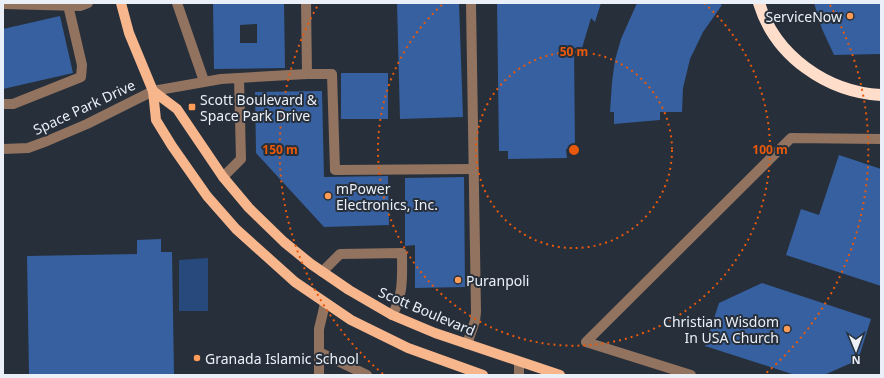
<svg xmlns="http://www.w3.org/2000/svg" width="884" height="378" font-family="'Noto Sans',sans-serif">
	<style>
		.park { fill: #27497c }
		.building { fill: #36609f; fill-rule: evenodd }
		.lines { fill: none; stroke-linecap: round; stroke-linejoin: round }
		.minor { stroke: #92735f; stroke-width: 10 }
		.major { stroke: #f8b68c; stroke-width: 10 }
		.highway { stroke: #fedeca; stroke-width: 12 }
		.ring { fill: none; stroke: #e8590c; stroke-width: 2; stroke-dasharray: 2 4 }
		.poi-dot { fill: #fe9c58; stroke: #272f3a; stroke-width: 1.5 }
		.labels { text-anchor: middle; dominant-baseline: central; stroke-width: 4; stroke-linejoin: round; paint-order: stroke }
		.poi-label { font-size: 14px; fill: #ebf0f8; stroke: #272f3a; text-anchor: start }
		.street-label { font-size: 14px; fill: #ebf0f8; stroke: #272f3a }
		.centre { fill: #e8590c; stroke: #272f3a; stroke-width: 2 }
		.ring-label { font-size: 12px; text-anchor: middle; font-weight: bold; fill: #e8590c; stroke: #272f3a; stroke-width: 4; stroke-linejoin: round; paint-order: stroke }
	</style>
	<rect width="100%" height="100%" fill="#272f3a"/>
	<path class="park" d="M 208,258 L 208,311 L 179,311 L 179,260 Z"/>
	<g class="building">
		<path d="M 284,3 L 285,68 L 214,69 L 213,4 ZM 257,24 L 257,43 L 240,43 L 240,25 Z"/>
		<path d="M 397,3 L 459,3 L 463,117 L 400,119 Z"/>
		<path d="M 497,3 L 601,3 L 595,22 L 591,18 L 582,48 L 574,48 L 575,149 L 566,149 L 567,158 L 508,159 L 508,151 L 499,151 Z"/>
		<path d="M 637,3 L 719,3 L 722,5 L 703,32 L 690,59 L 683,88 L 682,112 L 660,112 L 660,120 L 614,124 L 614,112 L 610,112 L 612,82 L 615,60 L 621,39 Z"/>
		<path d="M 814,3 L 881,3 L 881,54 L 834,55 L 822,29 Z"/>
		<path d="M 60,16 L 73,73 L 3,89 L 3,29 Z"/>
		<rect x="341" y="73" width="47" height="46"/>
		<path d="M 322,91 L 324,177 L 388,176 L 389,225 L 324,227 L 256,153 L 255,92 Z"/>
		<path d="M 839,155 L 881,169 L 881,286 L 786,255 L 801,209 L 819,215 Z"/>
		<path d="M 464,177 L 465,287 L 415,288 L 415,245 L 405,246 L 405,178 Z"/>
		<path d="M 161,239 L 161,252 L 172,252 L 174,375 L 29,375 L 27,256 L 137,254 L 137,240 Z"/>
		<path d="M 762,283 L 871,319 L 858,360 L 824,375 L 795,375 L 705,346 L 719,303 Z"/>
	</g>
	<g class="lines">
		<g class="minor">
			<path d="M 177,3 L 204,81"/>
			<path d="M 306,3 L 307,74 L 332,74 L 335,170 L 473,169"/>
			<path d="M 3,4 L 80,6 L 88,3"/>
			<path d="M 3,104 L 13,104 L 81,77 L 82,65 L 68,5"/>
			<path d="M 3,149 L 28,148 L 47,141 L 87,124 L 153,91 L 221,79 L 307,74"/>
			<path d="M 223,177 L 241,159 L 239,78"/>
			<path d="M 322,272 L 340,254 L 402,253 C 402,276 404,295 392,315"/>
			<path d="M 467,344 L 475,321 L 476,312 L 471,3"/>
			<path d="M 319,352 L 367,375"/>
			<path d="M 319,375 L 319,329 L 325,304"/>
			<path d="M 519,375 L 519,362"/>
			<path d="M 691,375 L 586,342 L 791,138 L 881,139"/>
		</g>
		<g class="major">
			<path d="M 121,3 L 129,33 L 153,91 L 156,120 L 172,146 L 207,196 L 236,229 L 295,282 L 351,320 L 408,348 L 483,375"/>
			<path d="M 153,91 L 177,109 L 223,177 L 249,208 L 284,242 L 311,264 L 349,290 L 392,315 L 435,333 L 560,375"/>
		</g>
		<path class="highway" d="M 759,3 C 775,56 827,92 881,95"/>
	</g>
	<g class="ring">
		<circle cx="574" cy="150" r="98"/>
		<path d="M704 3A196 196 0 1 1 444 3"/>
		<path d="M383 374A294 294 0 0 1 318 5M830 5A294 294 0 0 1 765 374"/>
	</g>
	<g class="poi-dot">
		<circle cx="850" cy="16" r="4"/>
		<rect x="188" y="103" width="8" height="8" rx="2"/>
		<circle cx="328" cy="196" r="4"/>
		<circle cx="458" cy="280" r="4"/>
		<circle cx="787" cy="329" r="4"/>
		<circle cx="197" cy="358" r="4"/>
	</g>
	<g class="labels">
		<g class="poi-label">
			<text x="842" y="16" text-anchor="end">ServiceNow</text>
			<text x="200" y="99">Scott Boulevard &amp;<tspan x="200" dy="16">Space Park Drive</tspan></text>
			<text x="336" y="188">mPower<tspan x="336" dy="16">Electronics, Inc.</tspan></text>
			<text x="466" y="280">Puranpoli</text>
			<text x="779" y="321" text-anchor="end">Christian Wisdom<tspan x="779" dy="16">In USA Church</tspan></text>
			<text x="205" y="358">Granada Islamic School</text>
		</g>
		<g class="street-label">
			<text transform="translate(84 107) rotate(-25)">Space Park Drive</text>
			<text transform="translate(427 311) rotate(23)">Scott Boulevard</text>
		</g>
	</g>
	<circle cx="574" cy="150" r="6" class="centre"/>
	<g class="ring-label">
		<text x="574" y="56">50 m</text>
		<text x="770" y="154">100 m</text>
		<text x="280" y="154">150 m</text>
	</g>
	<rect width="884" height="378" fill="none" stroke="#ebf0f8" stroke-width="8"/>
	<g transform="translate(856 350) rotate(179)" stroke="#272f3a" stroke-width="3" paint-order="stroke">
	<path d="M0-3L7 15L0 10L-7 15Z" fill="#ebf0f8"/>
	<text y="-6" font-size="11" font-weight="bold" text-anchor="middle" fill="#ebf0f8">N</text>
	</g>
</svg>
